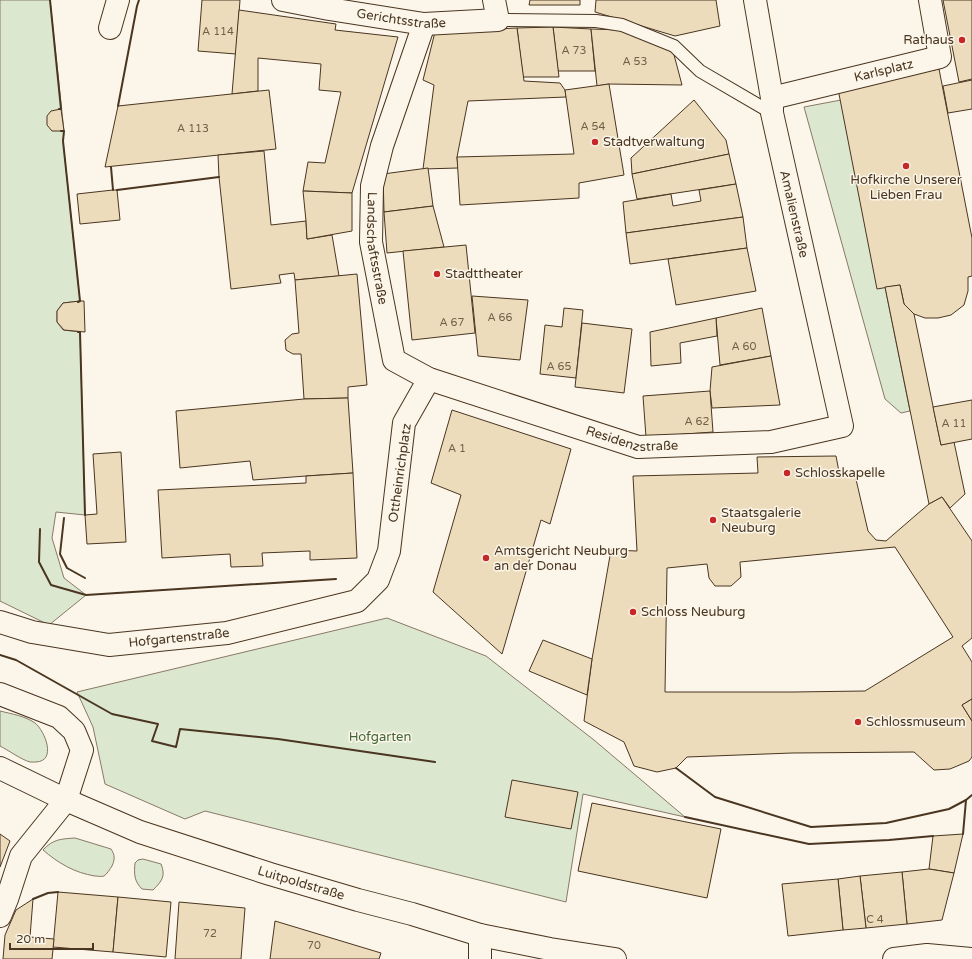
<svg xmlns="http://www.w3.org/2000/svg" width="972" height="959" font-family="'Varela Round',sans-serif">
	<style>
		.green { fill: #dce7d0; stroke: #887966 }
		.building { fill: #ecdcbc; stroke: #4a3520; fill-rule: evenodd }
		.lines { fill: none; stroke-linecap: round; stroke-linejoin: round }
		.service-casing { stroke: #4a3520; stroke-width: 14 }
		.minor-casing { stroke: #4a3520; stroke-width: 24 }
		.secondary-casing { stroke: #4a3520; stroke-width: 24 }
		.service { stroke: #fbf6e9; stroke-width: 12 }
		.minor { stroke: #fbf6e9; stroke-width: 22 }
		.secondary { stroke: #fbf6e9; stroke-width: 22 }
		.wall { stroke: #4a3520; stroke-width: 2 }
		.poi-dot { fill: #c62828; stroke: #fbf6e9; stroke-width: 1.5 }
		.labels { text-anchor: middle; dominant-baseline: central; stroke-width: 3; stroke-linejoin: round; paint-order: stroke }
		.number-label { font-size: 11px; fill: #725f47 }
		.street-label { font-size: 13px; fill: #4a3520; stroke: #fbf6e9 }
		.poi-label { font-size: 13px; fill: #4a3520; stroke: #fbf6e9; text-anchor: start }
		.park-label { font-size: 13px; fill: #436837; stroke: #fbf6e9 }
	</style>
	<rect width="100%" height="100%" fill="#fbf6e9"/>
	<g class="green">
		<path d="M 0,0 L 50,0 L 64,131 L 63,141 L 80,301 L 63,303 L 57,311 L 57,322 L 63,330 L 80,332 L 85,515 L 56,512 L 52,538 L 64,578 L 86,595 L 49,625 L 0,601 Z"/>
		<path d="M 841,100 L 885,287 L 910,411 L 901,413 L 885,399 L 804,107 Z"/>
		<path d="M 387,618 L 486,656 L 594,740 L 685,817 L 583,794 L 566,902 L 205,811 L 185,819 L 105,784 L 93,727 L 77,692 Z"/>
		<path d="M 0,711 C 12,714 25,716 35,723 C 45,731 57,761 36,762 C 34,762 32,762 30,762 C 22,760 8,750 0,746 Z"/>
		<path d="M 75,838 L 111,849 C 115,855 115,859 112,866 C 110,869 107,874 104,876 C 101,877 98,876 95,876 C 75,873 58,863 43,850 C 53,839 61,839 75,838 Z"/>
		<path d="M 143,859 L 161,864 C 166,876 162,881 153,890 L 142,889 C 134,881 134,874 135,863 L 138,860 Z"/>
	</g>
	<g class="building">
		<path d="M 202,0 L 240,0 L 236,54 L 198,51 Z"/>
		<path d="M 530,0 L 580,0 L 580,5 L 529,5 Z"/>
		<path d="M 596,0 L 716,0 L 720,26 L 675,36 L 595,12 Z"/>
		<path d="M 943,0 L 972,0 L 972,79 L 959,82 Z"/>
		<path d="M 239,10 L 336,24 L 335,30 L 398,37 L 352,193 L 303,191 L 308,162 L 325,163 L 341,92 L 319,90 L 321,64 L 258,58 L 258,91 L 232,94 Z"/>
		<path d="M 553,27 L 591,29 L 595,71 L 558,71 Z"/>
		<path d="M 553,27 L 559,77 L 523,77 L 517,28 Z"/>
		<path d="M 517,28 L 524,81 L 560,83 L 565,90 L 566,97 L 468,101 L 457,157 L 458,168 L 423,169 L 434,85 L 423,80 L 435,32 Z"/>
		<path d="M 591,29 L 623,30 L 673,51 L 682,85 L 609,84 L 597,86 Z"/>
		<path d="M 939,69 L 972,238 L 972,276 L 968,277 L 968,291 L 964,305 L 951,315 L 938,318 L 925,318 L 914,314 L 904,304 L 900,285 L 877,289 L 838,89 Z"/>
		<path d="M 972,80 L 972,109 L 948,113 L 943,86 Z"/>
		<path d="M 609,84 L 624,175 L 579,183 L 579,198 L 460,205 L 457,157 L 574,154 L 565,90 Z"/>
		<path d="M 269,90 L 276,149 L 105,167 L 118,106 Z"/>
		<path d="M 694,100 L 726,140 L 729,154 L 632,174 L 631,158 Z"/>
		<path d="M 61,109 L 64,131 L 52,131 L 47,125 L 47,116 L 51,111 Z"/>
		<path d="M 264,151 L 271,225 L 306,221 L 307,239 L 332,235 L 339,276 L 295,280 L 294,273 L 279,275 L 281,283 L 231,289 L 219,177 L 218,155 Z"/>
		<path d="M 729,154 L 736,184 L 637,199 L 632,174 Z"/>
		<path d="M 428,168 L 433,206 L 384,212 L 383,174 Z"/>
		<path d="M 736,184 L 743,217 L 626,233 L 623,202 L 671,194 L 673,206 L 701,201 L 699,190 Z"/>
		<path d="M 113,190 L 117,190 L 120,220 L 80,224 L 77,194 Z"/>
		<path d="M 303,191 L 352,193 L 352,231 L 307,239 L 306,221 Z"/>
		<path d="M 433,206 L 444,247 L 387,253 L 384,212 Z"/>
		<path d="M 743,217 L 747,248 L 630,264 L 626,233 Z"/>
		<path d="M 466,245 L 475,333 L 412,340 L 403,251 Z"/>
		<path d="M 747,248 L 756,291 L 676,305 L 668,259 Z"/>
		<path d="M 357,274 L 367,385 L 348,387 L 348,398 L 304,399 L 301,354 L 293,354 L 286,350 L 285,340 L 292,334 L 299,333 L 295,280 Z"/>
		<path d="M 900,285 L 904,304 L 914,314 L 941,445 L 954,442 L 965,494 L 950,508 L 942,497 L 929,504 L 885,287 Z"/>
		<path d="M 472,296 L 528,300 L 520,360 L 478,356 Z"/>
		<path d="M 80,301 L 84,301 L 85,332 L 64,330 L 57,322 L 57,311 L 63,303 Z"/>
		<path d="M 564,308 L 583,310 L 576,378 L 540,374 L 545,325 L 562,327 Z"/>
		<path d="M 762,308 L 771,356 L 720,365 L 716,318 Z"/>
		<path d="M 716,318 L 717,336 L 680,343 L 681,363 L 651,366 L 650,332 Z"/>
		<path d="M 582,323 L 632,329 L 624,393 L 575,387 Z"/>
		<path d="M 771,356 L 780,405 L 712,408 L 710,391 L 712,367 Z"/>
		<path d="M 710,391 L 713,432 L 646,437 L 643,396 Z"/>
		<path d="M 348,398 L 353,473 L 306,476 L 253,480 L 250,461 L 180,468 L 176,411 L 304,399 Z"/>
		<path d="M 972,400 L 972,439 L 941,445 L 933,407 Z"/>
		<path d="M 452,410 L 571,449 L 550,524 L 541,520 L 502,654 L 433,592 L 461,495 L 431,483 Z"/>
		<path d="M 121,452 L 126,542 L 87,544 L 85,515 L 97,514 L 93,454 Z"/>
		<path d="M 836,456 L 840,477 L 855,475 L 868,531 L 876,540 L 886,541 L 916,515 L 929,504 L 942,497 L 972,541 L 972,638 L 962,646 L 972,662 L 972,699 L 962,705 L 972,721 L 972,757 L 969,761 L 950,769 L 934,770 L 914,752 L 792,753 L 687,757 L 676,768 L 657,772 L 634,766 L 624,742 L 584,721 L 592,659 L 611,550 L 637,551 L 633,476 L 758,473 L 757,457 ZM 895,547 L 953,637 L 865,691 L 793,692 L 665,692 L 667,568 L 707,564 L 709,578 L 715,586 L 731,586 L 741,577 L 740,562 Z"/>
		<path d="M 353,473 L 357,558 L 310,560 L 310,551 L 262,553 L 263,566 L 231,567 L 230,554 L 162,558 L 158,490 L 306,483 L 306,476 Z"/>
		<path d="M 543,640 L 592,659 L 587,695 L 529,671 Z"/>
		<path d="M 972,699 L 972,721 L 962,705 Z"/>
		<path d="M 512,780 L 578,792 L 571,829 L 505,817 Z"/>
		<path d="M 592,803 L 721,829 L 707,898 L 578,871 Z"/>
		<path d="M 0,834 L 10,841 L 0,867 Z"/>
		<path d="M 963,834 L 954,873 L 929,869 L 933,836 Z"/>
		<path d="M 929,869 L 954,873 L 942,920 L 907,924 L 902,872 Z"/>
		<path d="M 902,872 L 907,924 L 866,928 L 860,876 Z"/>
		<path d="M 860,876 L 866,928 L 843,930 L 838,879 Z"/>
		<path d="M 838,879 L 843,930 L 788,936 L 782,884 Z"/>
		<path d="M 58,892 L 118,897 L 113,952 L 53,947 Z"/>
		<path d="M 118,897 L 171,902 L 166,957 L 113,952 Z"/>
		<path d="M 33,899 L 30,937 L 54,939 L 52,959 L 3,959 L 5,935 L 16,910 Z"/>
		<path d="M 179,902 L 245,908 L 241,959 L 175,959 Z"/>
		<path d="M 275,921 L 381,953 L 379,959 L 270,959 Z"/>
	</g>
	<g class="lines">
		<defs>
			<path id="service" d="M 498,20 L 596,21 L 622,25 L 674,46 L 700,71 L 772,113"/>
			<g id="minor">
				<path id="s1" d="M 283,0 L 329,9 L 424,24 L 498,20 L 494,0"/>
				<path id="s2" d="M 424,24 L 382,146 L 372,186 L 371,242 L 394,360 L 429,379 L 638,447 L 771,442 L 842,426 L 772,113 L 772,98 L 755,0"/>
				<path d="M 110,28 L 118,0"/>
				<path id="s3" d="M 772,98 L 940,57 L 930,0"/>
				<path id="s4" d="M 0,622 L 32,632 L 109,645 L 227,633 L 357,601 L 378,580 L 389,551 L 404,423 L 429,379"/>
				<path d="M 0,694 L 59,717 L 74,731 L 82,750 L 66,800 L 21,856 L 7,899 L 0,916"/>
				<path d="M 480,935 L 480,959"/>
			</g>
			<g id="secondary">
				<path id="s5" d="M 0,768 L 66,800 L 140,832 L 270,874 L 358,900 L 412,914 L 480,935 L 550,949 L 615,959"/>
				<path d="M 894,959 L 927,955 L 971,959"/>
			</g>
		</defs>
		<use href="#service" class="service-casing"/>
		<use href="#minor" class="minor-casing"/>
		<use href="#secondary" class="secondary-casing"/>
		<use href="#service" class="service"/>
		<use href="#minor" class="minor"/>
		<use href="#secondary" class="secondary"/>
		<g class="wall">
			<path d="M 50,0 L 61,109 L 59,109"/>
			<path d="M 118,106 L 137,6 L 139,0"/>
			<path d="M 61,131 L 64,131 L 63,141 L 80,301 L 78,302"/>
			<path d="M 111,167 L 113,190"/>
			<path d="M 117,190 L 219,177"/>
			<path d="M 78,332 L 80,332 L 85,515"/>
			<path d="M 64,518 L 60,554 L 67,568 L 85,578"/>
			<path d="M 40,529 L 39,562 L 51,585 L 86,595 L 336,579"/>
			<path d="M 0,655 L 16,660 L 112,714 L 158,724 L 152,741 L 176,747 L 180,729 L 278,739 L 435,762"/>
			<path d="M 676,768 L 715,797 L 811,827 L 886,823 L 949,809 L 966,800 L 972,795"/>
			<path d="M 685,817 L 809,844 L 889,840 L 933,836"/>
			<path d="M 963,834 L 966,800"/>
			<path d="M 33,899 L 48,893 L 58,892"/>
		</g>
	</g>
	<g class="poi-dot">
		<circle cx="962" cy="40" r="4"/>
		<circle cx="595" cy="142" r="4"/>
		<circle cx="906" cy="166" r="4"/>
		<circle cx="437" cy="274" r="4"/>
		<circle cx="787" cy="473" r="4"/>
		<circle cx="713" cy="520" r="4"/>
		<circle cx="486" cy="558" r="4"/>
		<circle cx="633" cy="612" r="4"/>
		<circle cx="858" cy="722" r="4"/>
	</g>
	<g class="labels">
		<g class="number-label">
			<text x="218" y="31">A 114</text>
			<text x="574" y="50">A 73</text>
			<text x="635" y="61">A 53</text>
			<text x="593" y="126">A 54</text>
			<text x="193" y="128">A 113</text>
			<text x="500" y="317">A 66</text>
			<text x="452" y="322">A 67</text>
			<text x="744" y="346">A 60</text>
			<text x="559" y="366">A 65</text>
			<text x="697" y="421">A 62</text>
			<text x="954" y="423">A 11</text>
			<text x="457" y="448">A 1</text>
			<text x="875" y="919">C 4</text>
			<text x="210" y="933">72</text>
			<text x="314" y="945">70</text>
		</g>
		<g class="street-label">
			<text stroke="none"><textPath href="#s1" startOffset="120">Gerichtsstraße</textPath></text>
			<text stroke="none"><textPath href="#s3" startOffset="115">Karlsplatz</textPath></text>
			<text transform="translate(794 214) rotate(77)">Amalienstraße</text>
			<text stroke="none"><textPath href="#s2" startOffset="233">Landschaftsstraße</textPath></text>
			<text stroke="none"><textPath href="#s2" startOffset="599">Residenzstraße</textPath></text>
			<text transform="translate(400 473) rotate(-82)">Ottheinrichplatz</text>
			<text stroke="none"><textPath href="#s4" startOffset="182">Hofgartenstraße</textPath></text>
			<text stroke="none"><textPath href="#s5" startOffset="323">Luitpoldstraße</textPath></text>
		</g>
		<g class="poi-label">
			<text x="954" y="40" text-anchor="end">Rathaus</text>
			<text x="603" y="142">Stadtverwaltung</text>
			<text x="906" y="180" text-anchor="middle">Hofkirche Unserer<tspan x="906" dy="15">Lieben Frau</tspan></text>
			<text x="445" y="274">Stadttheater</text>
			<text x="795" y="473">Schlosskapelle</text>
			<text x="721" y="513">Staatsgalerie<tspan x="721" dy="15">Neuburg</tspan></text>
			<text x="494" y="551">Amtsgericht Neuburg<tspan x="494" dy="15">an der Donau</tspan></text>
			<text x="641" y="612">Schloss Neuburg</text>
			<text x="866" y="722">Schlossmuseum</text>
		</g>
		<g class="park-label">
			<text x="380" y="737">Hofgarten</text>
		</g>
	</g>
	<path d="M10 943v6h83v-6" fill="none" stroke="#4a3520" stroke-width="2"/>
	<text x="16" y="943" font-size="12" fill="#4a3520" stroke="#fbf6e9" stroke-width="3" paint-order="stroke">20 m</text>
</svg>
